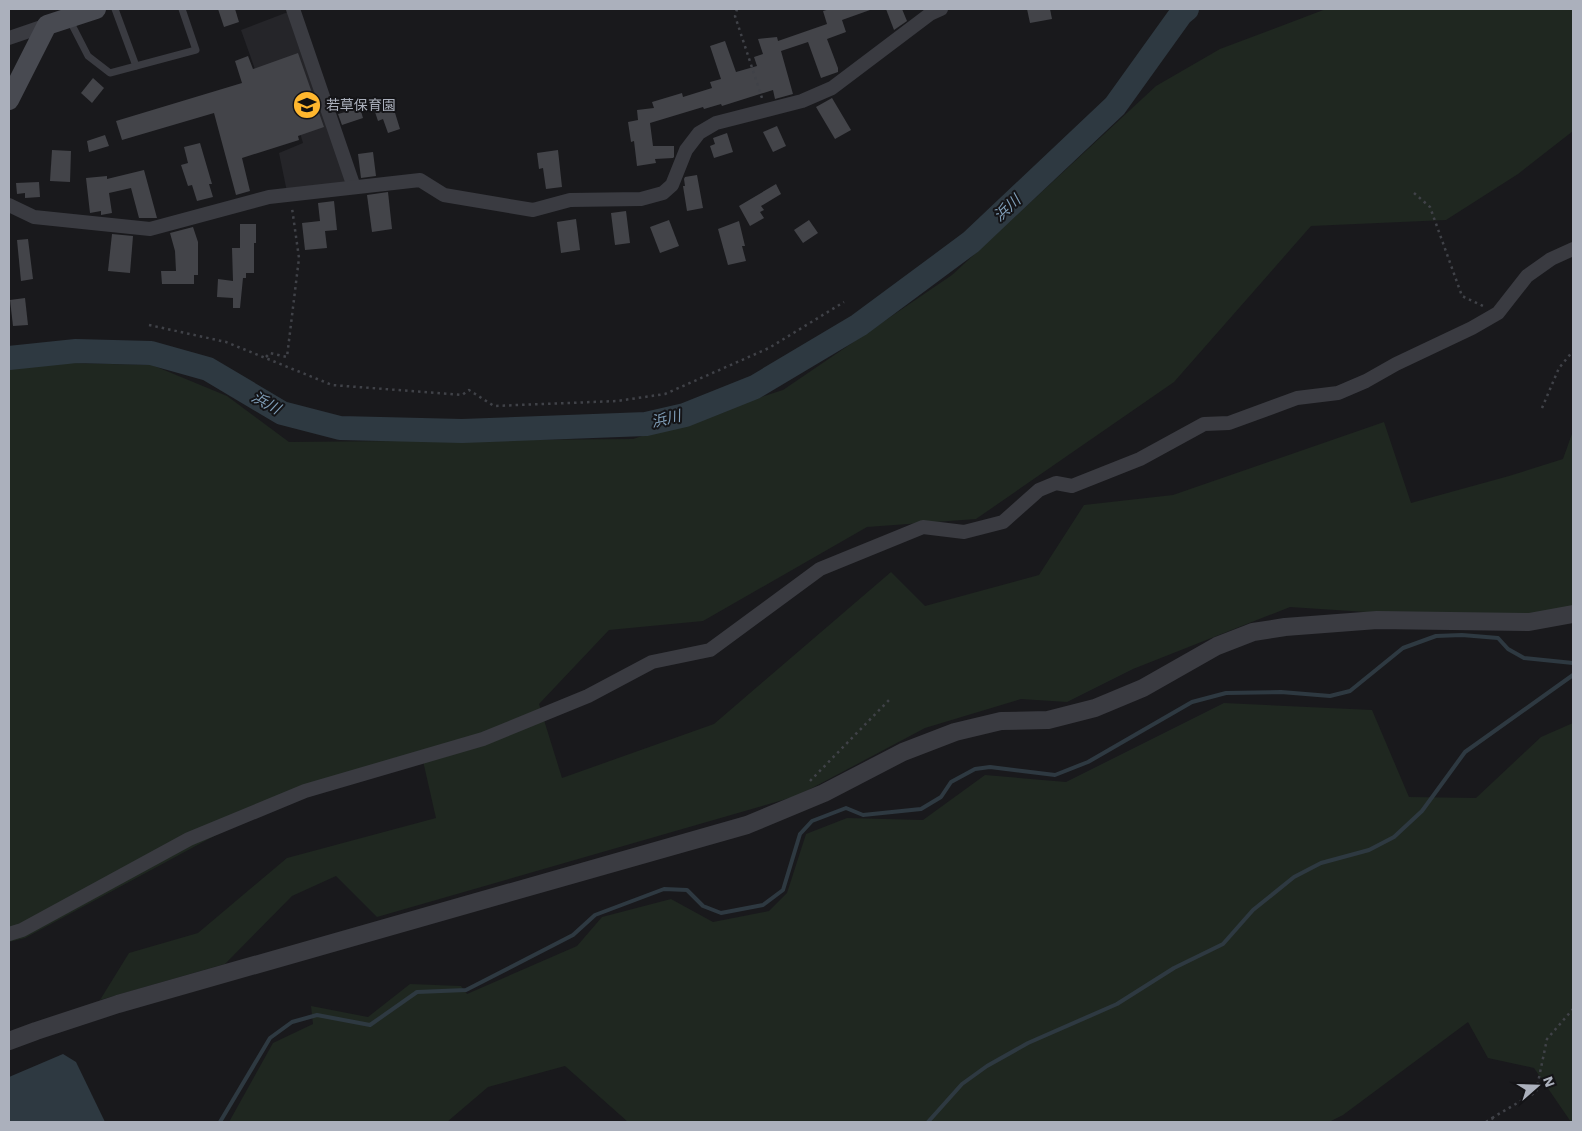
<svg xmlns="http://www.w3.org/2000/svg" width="1582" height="1131" font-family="'Work Sans','Noto Sans JP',sans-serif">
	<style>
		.built { fill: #252529 }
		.green { fill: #1f2720 }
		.water { fill: #2e3941 }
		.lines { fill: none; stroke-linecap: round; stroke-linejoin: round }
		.stream { stroke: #2e3941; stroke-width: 4 }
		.river { stroke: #2e3941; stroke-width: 24 }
		.building { fill: #434449 }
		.path { stroke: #404248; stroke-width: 2.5; stroke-dasharray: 2.5 4; stroke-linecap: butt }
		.service { stroke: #3a3b41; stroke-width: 7 }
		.minor { stroke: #3a3b41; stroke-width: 14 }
		.tertiary { stroke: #3a3b41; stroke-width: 18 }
		.secondary { stroke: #484a51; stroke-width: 20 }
		.labels { text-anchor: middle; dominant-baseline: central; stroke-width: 4; stroke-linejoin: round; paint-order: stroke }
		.poi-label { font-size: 14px; fill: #abb0bc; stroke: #141417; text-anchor: start }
		.water-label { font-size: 15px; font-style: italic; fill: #809fb9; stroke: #141417 }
	</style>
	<rect width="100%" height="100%" fill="#19191c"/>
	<path class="built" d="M 288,12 L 351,184 L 287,192 L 279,153 L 303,143 L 288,93 L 266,100 L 241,30 Z"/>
	<g class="green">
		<path d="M 1326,9 L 1573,9 L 1573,131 L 1518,174 L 1446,220 L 1311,226 L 1174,382 L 976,519 L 867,527 L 703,621 L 609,630 L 539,704 L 562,778 L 714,724 L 891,572 L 925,606 L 1039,575 L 1084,505 L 1173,495 L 1384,422 L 1411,503 L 1509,476 L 1563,459 L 1573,431 L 1573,614 L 1381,613 L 1290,607 L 1133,669 L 1067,702 L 1021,699 L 925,728 L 797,796 L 377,917 L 336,876 L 292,896 L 225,964 L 100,1000 L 129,953 L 198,933 L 287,858 L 436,818 L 421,752 L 229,828 L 25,938 L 9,942 L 9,366 L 28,362 L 152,365 L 227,396 L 289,442 L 633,439 L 783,390 L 952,275 L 1156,86 L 1220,49 Z"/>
		<path d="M 1224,703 L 1372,710 L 1409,797 L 1476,798 L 1541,737 L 1573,723 L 1573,1122 L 1571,1122 L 1534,1068 L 1488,1058 L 1468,1022 L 1343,1115 L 1329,1122 L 628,1122 L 565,1066 L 488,1087 L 447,1122 L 229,1122 L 273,1043 L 313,1024 L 311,1006 L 368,1017 L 410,984 L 461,986 L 467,994 L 577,946 L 602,917 L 671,899 L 713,922 L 769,911 L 787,893 L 806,834 L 847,818 L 923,820 L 985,775 L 1066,782 Z"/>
	</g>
	<path class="water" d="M 63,1054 L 76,1062 L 105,1122 L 9,1122 L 9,1077 Z"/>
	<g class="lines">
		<g class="stream">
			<path d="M 220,1122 L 270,1038 L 292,1022 L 317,1015 L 370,1025 L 417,992 L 466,990 L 573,935 L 595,915 L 664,889 L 687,890 L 703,906 L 721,913 L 763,905 L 783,890 L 800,834 L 812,821 L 846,808 L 863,815 L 921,809 L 941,797 L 951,782 L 975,769 L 990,767 L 1055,775 L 1088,762 L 1192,702 L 1226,693 L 1281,692 L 1330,696 L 1350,691 L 1403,648 L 1436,636 L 1462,635 L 1498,638 L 1508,649 L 1524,658 L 1573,663"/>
			<path d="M 928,1122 L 962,1084 L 987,1066 L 1028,1043 L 1117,1004 L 1174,968 L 1223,944 L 1253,910 L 1294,877 L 1321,863 L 1369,850 L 1394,837 L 1422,811 L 1465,752 L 1573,675"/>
		</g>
		<path class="river" d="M 9,358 L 76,351 L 151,353 L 208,369 L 282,413 L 340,428 L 462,431 L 646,424 L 685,415 L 755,387 L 859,325 L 971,242 L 1115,106 L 1181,14 L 1187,9"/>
	</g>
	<g class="building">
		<path d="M 218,9 L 235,9 L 239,22 L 224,27 Z"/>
		<path d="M 830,9 L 870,9 L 870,10 L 842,20 L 846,32 L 827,39 L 838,68 L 838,72 L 821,78 L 808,42 L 781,51 L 793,94 L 775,99 L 773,90 L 722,106 L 721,104 L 704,109 L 703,107 L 650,123 L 653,146 L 674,146 L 674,157 L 673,158 L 655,159 L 656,163 L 637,166 L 634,141 L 631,142 L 628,122 L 638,120 L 637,110 L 654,108 L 652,102 L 682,93 L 683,97 L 712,88 L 710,82 L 721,79 L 710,46 L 725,41 L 736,72 L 757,66 L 754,57 L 763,54 L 758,39 L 777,37 L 778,41 L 827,24 L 823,11 Z"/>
		<path d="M 886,9 L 902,9 L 907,21 L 894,30 Z"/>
		<path d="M 1027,9 L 1050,9 L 1052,19 L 1030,23 Z"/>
		<path d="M 298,53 L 324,127 L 298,136 L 299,140 L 242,158 L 250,191 L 236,195 L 214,113 L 122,140 L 116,121 L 242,83 L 235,61 L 248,56 L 253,69 Z"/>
		<path d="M 93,78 L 104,88 L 92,103 L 81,93 Z"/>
		<path d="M 832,98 L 851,130 L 835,139 L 816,107 Z"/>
		<path d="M 392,103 L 400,129 L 388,133 L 383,119 L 378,121 L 374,109 Z"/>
		<path d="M 360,108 L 363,118 L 342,125 L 338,114 Z"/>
		<path d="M 777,126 L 786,146 L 773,152 L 763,132 Z"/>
		<path d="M 727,133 L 733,152 L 714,158 L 710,146 L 715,144 L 713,138 Z"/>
		<path d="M 105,135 L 109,146 L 89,152 L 87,141 Z"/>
		<path d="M 200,143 L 212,184 L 209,184 L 213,197 L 197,201 L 192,185 L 188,186 L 181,165 L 188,163 L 184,147 Z"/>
		<path d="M 52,150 L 71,151 L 70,182 L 50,181 Z"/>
		<path d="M 558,150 L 562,187 L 546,189 L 543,168 L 539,169 L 537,153 Z"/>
		<path d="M 373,152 L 376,176 L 361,178 L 358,154 Z"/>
		<path d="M 144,170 L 157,218 L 139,218 L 131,188 L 109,193 L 112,213 L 101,215 L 101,211 L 90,213 L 86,178 L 107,176 L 107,179 Z"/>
		<path d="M 697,175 L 703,208 L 687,211 L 683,186 L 685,186 L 684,179 L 685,177 Z"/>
		<path d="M 39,182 L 40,197 L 25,198 L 25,193 L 17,194 L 16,183 Z"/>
		<path d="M 776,184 L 781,194 L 761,206 L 764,210 L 760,212 L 764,218 L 750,226 L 739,206 Z"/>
		<path d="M 388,192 L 392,229 L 372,232 L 367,195 Z"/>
		<path d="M 334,201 L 337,230 L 325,231 L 327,248 L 305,250 L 302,223 L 320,221 L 318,203 Z"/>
		<path d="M 626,211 L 630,243 L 615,245 L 611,213 Z"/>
		<path d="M 576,219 L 580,250 L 561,253 L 557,222 Z"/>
		<path d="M 669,220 L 679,246 L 660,253 L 650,227 Z"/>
		<path d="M 809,220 L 818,233 L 803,243 L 794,230 Z"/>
		<path d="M 739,221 L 745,246 L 742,246 L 746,261 L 728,265 L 718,229 Z"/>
		<path d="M 240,224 L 256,224 L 256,243 L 254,243 L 254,273 L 246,273 L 246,278 L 243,278 L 240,308 L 233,308 L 233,298 L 217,297 L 218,279 L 233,281 L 232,248 L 240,248 Z"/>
		<path d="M 193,227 L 198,242 L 198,275 L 194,275 L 194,284 L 162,284 L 161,271 L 176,271 L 175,251 L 170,233 Z"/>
		<path d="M 112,234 L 133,236 L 130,273 L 108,271 Z"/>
		<path d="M 28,239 L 33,279 L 21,281 L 17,240 Z"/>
		<path d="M 25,298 L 28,325 L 13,326 L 10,300 Z"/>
	</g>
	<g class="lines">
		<g class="path">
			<path d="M 737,9 L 735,16 L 762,98"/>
			<path d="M 1414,193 L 1430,207 L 1462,296 L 1485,307"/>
			<path d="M 149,325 L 226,342 L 332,385 L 462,395 L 469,390 L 494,406 L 617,401 L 665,394 L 769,348 L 844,302"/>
			<path d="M 266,357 L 270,353 L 287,357 L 299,258 L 292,208"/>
			<path d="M 1542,408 L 1559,368 L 1573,351"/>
			<path d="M 810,781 L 891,698"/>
			<path d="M 1492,1118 L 1536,1092 L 1547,1039 L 1573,1009"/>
			<path d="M 1486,1122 L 1492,1118 L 1495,1122"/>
		</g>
		<g class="service">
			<path d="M 115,9 L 136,66"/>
			<path d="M 69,19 L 88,56 L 110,73 L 196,50 L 182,9"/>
		</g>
		<g class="minor">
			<path d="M 293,9 L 354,187"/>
			<path d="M 9,38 L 47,25"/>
			<path d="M 9,205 L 34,217 L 150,229 L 269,197 L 420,180 L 444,195 L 533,210 L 570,200 L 641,199 L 663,193 L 672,185 L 686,150 L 699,133 L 716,123 L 802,101 L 832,88 L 930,14 L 941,9"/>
			<path d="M 9,934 L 22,930 L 189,839 L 305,791 L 483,739 L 588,696 L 652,662 L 710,650 L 820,569 L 923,527 L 964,532 L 1003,522 L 1039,490 L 1056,483 L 1072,486 L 1140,459 L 1204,424 L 1229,423 L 1297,398 L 1338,393 L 1366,381 L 1396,364 L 1472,328 L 1498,313 L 1527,276 L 1551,259 L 1573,249"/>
		</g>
		<path class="tertiary" d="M 9,1041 L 36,1031 L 118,1004 L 747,825 L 824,793 L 903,752 L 955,732 L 1001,721 L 1048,720 L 1095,708 L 1143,688 L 1217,646 L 1253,632 L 1285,627 L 1377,620 L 1529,622 L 1573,614"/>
		<path class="secondary" d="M 9,100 L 47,25 L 96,9"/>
	</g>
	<defs>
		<symbol id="school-disc" viewBox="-11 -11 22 22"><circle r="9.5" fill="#ffb72e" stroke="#141417"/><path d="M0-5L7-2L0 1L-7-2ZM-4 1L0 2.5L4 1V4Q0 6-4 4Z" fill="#111"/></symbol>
	</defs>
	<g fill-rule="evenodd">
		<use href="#school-disc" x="291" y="89" width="32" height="32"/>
	</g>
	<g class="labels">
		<g class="poi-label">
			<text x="326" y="105">若草保育園</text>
		</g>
		<g class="water-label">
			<text transform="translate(1007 208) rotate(-43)">浜川</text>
			<text transform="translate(266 403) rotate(29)">浜川</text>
			<text transform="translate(666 419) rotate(-13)">浜川</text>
		</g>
	</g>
	<rect width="1582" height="1131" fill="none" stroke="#abb0bc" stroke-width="20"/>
	<g transform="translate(1537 1086) rotate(70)" stroke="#141417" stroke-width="4" paint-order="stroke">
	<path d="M0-4L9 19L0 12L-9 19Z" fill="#abb0bc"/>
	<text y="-8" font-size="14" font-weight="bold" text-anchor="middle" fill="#abb0bc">N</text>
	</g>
</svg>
